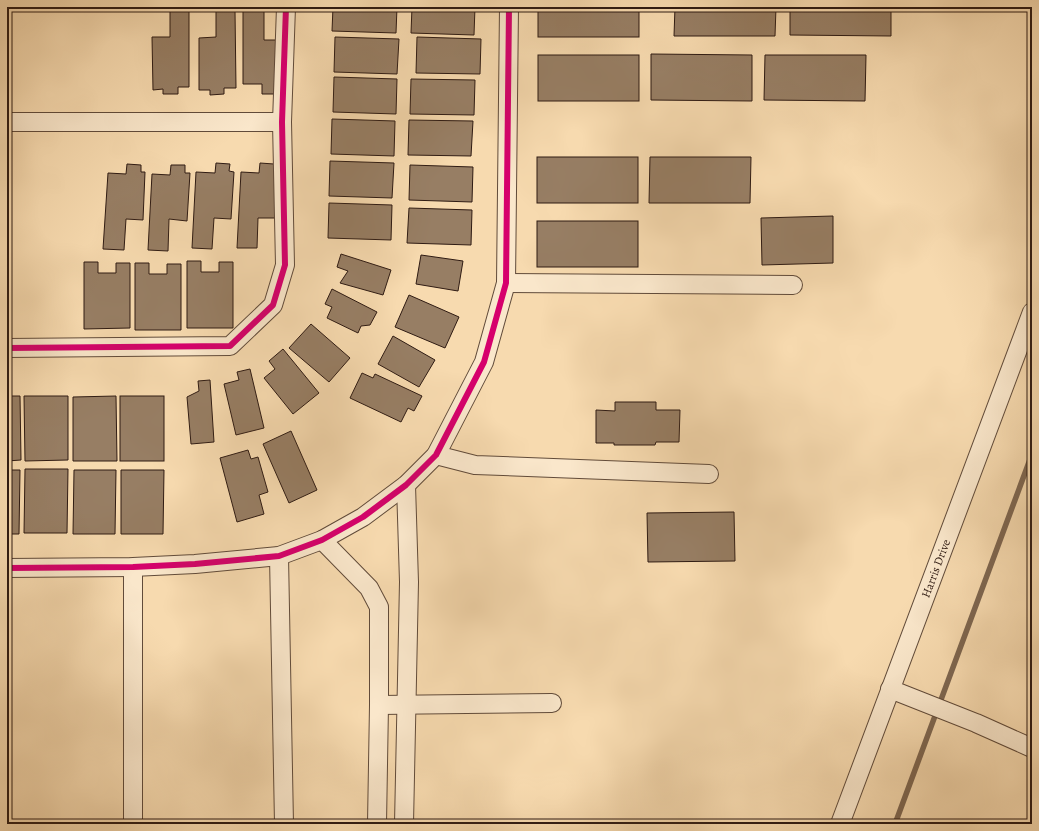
<svg xmlns="http://www.w3.org/2000/svg" width="1039" height="831" font-family="Alegreya,serif">
	<style>
		.lines { fill: none; stroke-linecap: round; stroke-linejoin: round }
		.stream { stroke: #7e6751; stroke-width: 5.5 }
		.building { fill: #977e64; stroke: #2f1b13 }
		.minor-casing { stroke: #614b3a; stroke-width: 20 }
		.minor { stroke: #fae7cb; stroke-width: 18 }
		.cycleway-casing { stroke: #fae7cb; stroke-width: 8 }
		.cycleway { stroke: #d6006c; stroke-width: 6 }
		.labels { text-anchor: middle; dominant-baseline: central; stroke-width: 3; stroke-linejoin: round; paint-order: stroke }
		.street-label { font-size: 12px; fill: #2f1b13; stroke: #fae7cb }
	</style>
	<rect width="100%" height="100%" fill="#f7daaf"/>
	<filter id="stains"><feTurbulence type="fractalNoise" baseFrequency=".005" numOctaves="4"/><feColorMatrix values="0 0 0 0 .2 0 0 0 0 .09 0 0 0 0 .02 0 0 0 .5 -.17"/></filter>
	<radialGradient id="worn" r=".72"><stop offset=".6" stop-color="#630" stop-opacity="0"/><stop offset="1" stop-color="#630" stop-opacity=".3"/></radialGradient>
	<g class="lines">
		<path class="stream" d="M 895,824 L 1032,454"/>
	</g>
	<g class="building">
		<path d="M 333,7 L 397,7 L 396,33 L 332,31 Z"/>
		<path d="M 412,7 L 475,7 L 474,35 L 411,33 Z"/>
		<rect x="538" y="7" width="101" height="30"/>
		<path d="M 675,7 L 776,7 L 775,36 L 674,36 Z"/>
		<path d="M 790,7 L 891,7 L 891,36 L 790,35 Z"/>
		<path d="M 243,9 L 264,9 L 264,40 L 281,40 L 276,94 L 262,94 L 262,84 L 243,84 Z"/>
		<path d="M 170,10 L 189,10 L 189,87 L 178,87 L 178,94 L 163,94 L 163,89 L 153,90 L 152,37 L 170,37 Z"/>
		<path d="M 216,11 L 235,11 L 236,88 L 224,88 L 224,94 L 210,95 L 210,90 L 199,90 L 199,38 L 216,37 Z"/>
		<path d="M 335,37 L 399,39 L 397,74 L 334,72 Z"/>
		<path d="M 417,37 L 481,39 L 480,74 L 416,73 Z"/>
		<path d="M 651,54 L 752,55 L 752,101 L 651,100 Z"/>
		<rect x="538" y="55" width="101" height="46"/>
		<path d="M 765,55 L 866,55 L 865,101 L 764,100 Z"/>
		<path d="M 334,77 L 397,79 L 396,114 L 333,112 Z"/>
		<path d="M 411,79 L 475,80 L 474,115 L 410,114 Z"/>
		<path d="M 332,119 L 395,121 L 394,156 L 331,154 Z"/>
		<path d="M 409,120 L 473,121 L 471,156 L 408,155 Z"/>
		<rect x="537" y="157" width="101" height="46"/>
		<path d="M 650,157 L 751,157 L 750,203 L 649,203 Z"/>
		<path d="M 330,161 L 394,163 L 392,198 L 329,196 Z"/>
		<path d="M 216,163 L 230,164 L 229,171 L 234,172 L 231,219 L 214,218 L 212,249 L 192,248 L 196,172 L 215,173 Z"/>
		<path d="M 260,163 L 274,164 L 274,171 L 278,171 L 276,218 L 258,218 L 257,248 L 237,248 L 241,172 L 259,173 Z"/>
		<path d="M 127,164 L 141,165 L 141,172 L 145,172 L 143,220 L 126,219 L 124,250 L 103,249 L 108,173 L 126,174 Z"/>
		<path d="M 171,165 L 185,165 L 185,173 L 190,173 L 187,221 L 169,219 L 168,251 L 148,250 L 152,174 L 170,175 Z"/>
		<path d="M 410,165 L 473,167 L 472,202 L 409,200 Z"/>
		<path d="M 329,203 L 392,205 L 391,240 L 328,238 Z"/>
		<path d="M 409,208 L 472,210 L 471,245 L 407,243 Z"/>
		<path d="M 833,216 L 833,263 L 762,265 L 761,218 Z"/>
		<rect x="537" y="221" width="101" height="46"/>
		<path d="M 341,254 L 391,270 L 383,295 L 340,283 L 348,271 L 337,267 Z"/>
		<path d="M 421,255 L 463,261 L 458,291 L 416,284 Z"/>
		<path d="M 187,261 L 201,261 L 201,272 L 219,272 L 219,262 L 233,262 L 233,328 L 187,328 Z"/>
		<path d="M 84,262 L 98,262 L 98,273 L 116,273 L 116,263 L 130,263 L 130,328 L 84,329 Z"/>
		<path d="M 135,263 L 149,263 L 149,274 L 167,274 L 167,264 L 181,264 L 181,330 L 135,330 Z"/>
		<path d="M 332,289 L 377,312 L 370,325 L 361,326 L 358,333 L 327,318 L 332,307 L 325,304 Z"/>
		<path d="M 409,295 L 459,317 L 445,348 L 395,327 Z"/>
		<path d="M 311,324 L 350,358 L 329,382 L 289,348 Z"/>
		<path d="M 393,336 L 435,360 L 419,387 L 378,364 Z"/>
		<path d="M 283,349 L 319,393 L 293,414 L 264,378 L 275,369 L 269,361 Z"/>
		<path d="M 250,369 L 264,428 L 236,435 L 224,384 L 239,380 L 237,372 Z"/>
		<path d="M 362,373 L 373,378 L 375,374 L 422,396 L 414,411 L 408,408 L 401,422 L 350,398 Z"/>
		<path d="M 210,380 L 214,442 L 191,444 L 187,397 L 199,391 L 198,381 Z"/>
		<path d="M 7,396 L 20,396 L 21,460 L 7,461 Z"/>
		<path d="M 24,396 L 68,396 L 68,460 L 25,461 Z"/>
		<path d="M 116,396 L 117,461 L 73,461 L 73,397 Z"/>
		<rect x="120" y="396" width="44" height="65"/>
		<path d="M 615,402 L 656,402 L 656,410 L 680,410 L 679,442 L 656,442 L 655,445 L 614,445 L 614,443 L 596,443 L 596,410 L 615,411 Z"/>
		<path d="M 291,431 L 317,490 L 289,503 L 263,444 Z"/>
		<path d="M 248,450 L 251,459 L 258,457 L 268,492 L 259,495 L 264,514 L 237,522 L 220,458 Z"/>
		<path d="M 25,469 L 68,469 L 67,533 L 24,533 Z"/>
		<path d="M 7,470 L 20,470 L 19,534 L 7,534 Z"/>
		<path d="M 74,470 L 116,470 L 115,534 L 73,534 Z"/>
		<path d="M 121,470 L 164,470 L 163,534 L 121,534 Z"/>
		<path d="M 734,512 L 735,561 L 648,562 L 647,513 Z"/>
	</g>
	<g class="lines">
		<defs>
			<g id="minor">
				<path d="M 7,122 L 282,122"/>
				<path d="M 506,283 L 793,285"/>
				<path d="M 7,348 L 230,346 L 273,305 L 285,265 L 282,122 L 286,7"/>
				<path d="M 436,455 L 475,465 L 709,474"/>
				<path d="M 322,540 L 369,588 L 379,607 L 379,705 L 377,824"/>
				<path d="M 279,556 L 284,824"/>
				<path d="M 7,568 L 133,567 L 195,564 L 279,556 L 322,540 L 363,517 L 406,485 L 436,455 L 484,362 L 506,283 L 509,7"/>
				<path d="M 890,689 L 976,723 L 1032,748"/>
				<path d="M 379,705 L 552,703"/>
				<path d="M 133,824 L 133,567"/>
				<path d="M 404,824 L 409,582 L 406,485"/>
				<path id="s1" d="M 840,824 L 1032,312"/>
			</g>
		</defs>
		<use href="#minor" class="minor-casing"/>
		<use href="#minor" class="minor"/>
		<defs>
			<g id="cycleway">
				<path d="M 7,348 L 230,346 L 273,305 L 285,265 L 282,122 L 286,7"/>
				<path d="M 7,568 L 133,567 L 195,564 L 279,556 L 322,540 L 363,517 L 406,485 L 436,455 L 484,362 L 506,283 L 509,7"/>
			</g>
		</defs>
		<use href="#cycleway" class="cycleway-casing"/>
		<use href="#cycleway" class="cycleway"/>
	</g>
	<g class="labels">
		<g class="street-label">
			<text stroke="none"><textPath href="#s1" startOffset="273">Harris Drive</textPath></text>
		</g>
	</g>
	<rect width="1039" height="831" fill="none" stroke="#f7daaf" stroke-width="24"/>
	<rect x="8" y="8" width="1023" height="815" fill="none" stroke="#2f1b13" stroke-width="2"/>
	<rect x="12" y="12" width="1015" height="807" fill="none" stroke="#2f1b13"/>
	<rect width="100%" height="100%" filter="url(#stains)"/>
	<rect width="100%" height="100%" fill="url(#worn)"/>
</svg>
